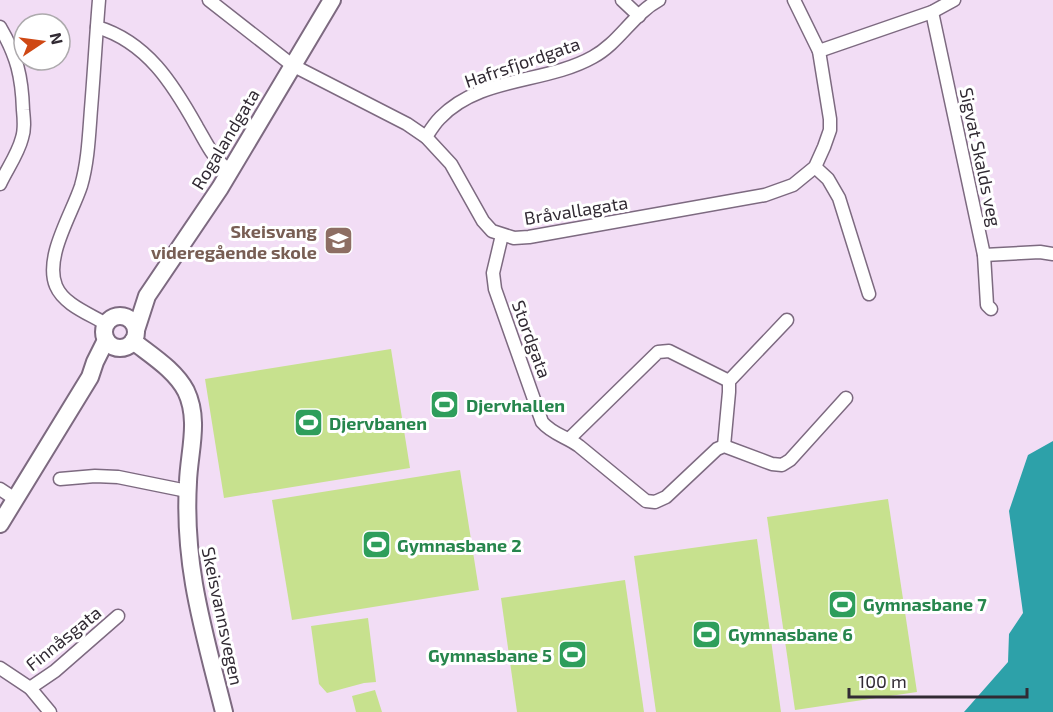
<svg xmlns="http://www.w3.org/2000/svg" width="1053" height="712" font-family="'Exo 2',sans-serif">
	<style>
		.green { fill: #c7e18e }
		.water { fill: #2da1a9 }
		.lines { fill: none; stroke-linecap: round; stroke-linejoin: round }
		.street-casing { stroke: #7d6a80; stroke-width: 15 }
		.secondary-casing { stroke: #7d6a80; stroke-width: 20 }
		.street { stroke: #fff; stroke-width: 12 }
		.secondary { stroke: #fff; stroke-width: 16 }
		.labels { text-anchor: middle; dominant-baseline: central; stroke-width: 6; stroke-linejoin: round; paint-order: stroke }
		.street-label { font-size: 18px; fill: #312a33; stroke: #fff }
		.education-label { font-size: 18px; font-weight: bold; fill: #785e54; stroke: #fff; text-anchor: end }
		.leisure-label { font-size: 18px; font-weight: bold; fill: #27864d; stroke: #fff; text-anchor: start }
	</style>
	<rect width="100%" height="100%" fill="#f2ddf5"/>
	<g class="green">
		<path d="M 391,349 L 410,468 L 224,498 L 205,379 Z"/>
		<path d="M 460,470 L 479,590 L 292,620 L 272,500 Z"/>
		<path d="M 888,499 L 917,692 L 795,710 L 767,517 Z"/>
		<path d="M 757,539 L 781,712 L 656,712 L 634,556 Z"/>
		<path d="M 625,580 L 644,712 L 517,712 L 501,598 Z"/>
		<path d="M 368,618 L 376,682 L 364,683 L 327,693 L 319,684 L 311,626 Z"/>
		<path d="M 375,690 L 382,712 L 356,712 L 352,696 Z"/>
	</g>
	<path class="water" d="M 1053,441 L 1053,712 L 964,712 L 1008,662 L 1009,634 L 1023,613 L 1009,511 L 1028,455 Z"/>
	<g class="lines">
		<defs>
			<g id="street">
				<path d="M 99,0 C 96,36 94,73 91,109 C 89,135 88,162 81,186 C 72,214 44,257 56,286 C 64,305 90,314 106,324"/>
				<path d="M 209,0 L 292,65 L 407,124 L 426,137 L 451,164 L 483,221 L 492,231 L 514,238 L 529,237 L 765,195 L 793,185 L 815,167 L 824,147 L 830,130 L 830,119 L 819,51 L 794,0"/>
				<path d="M 622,0 L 639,16"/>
				<path d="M 932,12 L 984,255 L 987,305 L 991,309"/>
				<path d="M 0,27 C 17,56 22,77 23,110 C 24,120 25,129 22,138 C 18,154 7,169 0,184"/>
				<path d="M 97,27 C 147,42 173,84 197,127 C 207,144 213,159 230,171"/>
				<path d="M 819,51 L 932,12 L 954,0"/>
				<path d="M 426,137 C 430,131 434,124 440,118 C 480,76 545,84 593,57 C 619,43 633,14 659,0"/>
				<path d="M 815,167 L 828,179 L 839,198 L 869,294"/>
				<path d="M 502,235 L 493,273 L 495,289 L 542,422 C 552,434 567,437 579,446 L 646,501 L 655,502 L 666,497 L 717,449 L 724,446 L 772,464 L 782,465 L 790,460 L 846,398"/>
				<path d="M 984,255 L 1040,252 L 1053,254"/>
				<path d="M 569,439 L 658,352 L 669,351 L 729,381"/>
				<path d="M 724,446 L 729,392 L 729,381 L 787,320"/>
				<path d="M 60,479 L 95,476 L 118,477 L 187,491"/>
				<path d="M 0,489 L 15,499"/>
				<path d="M 0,668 L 30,688 L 50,712"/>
				<path d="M 30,688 L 55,671 L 118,616"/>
			</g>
			<g id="secondary">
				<circle cx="120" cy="332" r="16"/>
				<path d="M 136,330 L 147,296 L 220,188 L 332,0"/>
				<path d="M 133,341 C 152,356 175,370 186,391 C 200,420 189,452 188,482 C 183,566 204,632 224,712"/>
				<path d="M 0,524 L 90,377 L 95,362 L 106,340"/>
			</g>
		</defs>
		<use href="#street" class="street-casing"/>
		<use href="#secondary" class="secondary-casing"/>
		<use href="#street" class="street"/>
		<use href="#secondary" class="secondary"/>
	</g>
	<defs>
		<symbol id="school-square" viewBox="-11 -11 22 22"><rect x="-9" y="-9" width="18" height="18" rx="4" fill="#8d6e63" stroke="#fff"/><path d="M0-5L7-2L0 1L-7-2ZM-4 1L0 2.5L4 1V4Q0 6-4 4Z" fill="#fff"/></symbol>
		<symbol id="stadium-square" viewBox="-11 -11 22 22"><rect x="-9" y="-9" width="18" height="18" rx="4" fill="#2e9e5b" stroke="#fff"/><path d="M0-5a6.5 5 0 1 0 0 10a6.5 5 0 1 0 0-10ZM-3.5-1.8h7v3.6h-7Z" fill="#fff"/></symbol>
	</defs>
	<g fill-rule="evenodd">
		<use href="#school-square" x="322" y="224" width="33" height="33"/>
		<use href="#stadium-square" x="428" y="388" width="33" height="33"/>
		<use href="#stadium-square" x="292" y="406" width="33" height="33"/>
		<use href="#stadium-square" x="360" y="528" width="33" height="33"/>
		<use href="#stadium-square" x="826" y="588" width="33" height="33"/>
		<use href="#stadium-square" x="690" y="618" width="33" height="33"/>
		<use href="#stadium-square" x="556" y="638" width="33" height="33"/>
	</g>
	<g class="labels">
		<g class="street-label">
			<text transform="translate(522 62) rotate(-19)">Hafrsfjordgata</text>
			<text transform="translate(225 139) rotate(-59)">Rogalandgata</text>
			<text transform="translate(981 157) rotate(78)">Sigvat Skalds veg</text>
			<text transform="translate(576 210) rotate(-9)">Bråvallagata</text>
			<text transform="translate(532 339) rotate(70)">Stordgata</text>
			<text transform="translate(223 616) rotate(78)">Skeisvannsvegen</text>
			<text transform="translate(63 638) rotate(-39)">Finnåsgata</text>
		</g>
		<g class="education-label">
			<text x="317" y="231">Skeisvang<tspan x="317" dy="21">videregående skole</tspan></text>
		</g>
		<g class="leisure-label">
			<text x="466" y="405">Djervhallen</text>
			<text x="329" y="423">Djervbanen</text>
			<text x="397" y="545">Gymnasbane 2</text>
			<text x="863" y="604">Gymnasbane 7</text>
			<text x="728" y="634">Gymnasbane 6</text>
			<text x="552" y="655" text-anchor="end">Gymnasbane 5</text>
		</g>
	</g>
	<g transform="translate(42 42) rotate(77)"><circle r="28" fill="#ffffff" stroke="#adaaad" stroke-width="1.5"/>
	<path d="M0-4.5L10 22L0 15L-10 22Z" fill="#cf4814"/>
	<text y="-9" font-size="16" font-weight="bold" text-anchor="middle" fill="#312a33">N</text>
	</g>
	<path d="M849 688v9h178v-9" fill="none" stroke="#312a33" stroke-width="3"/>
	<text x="858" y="688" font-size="18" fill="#312a33" stroke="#ffffff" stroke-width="4.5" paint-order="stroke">100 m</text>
</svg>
